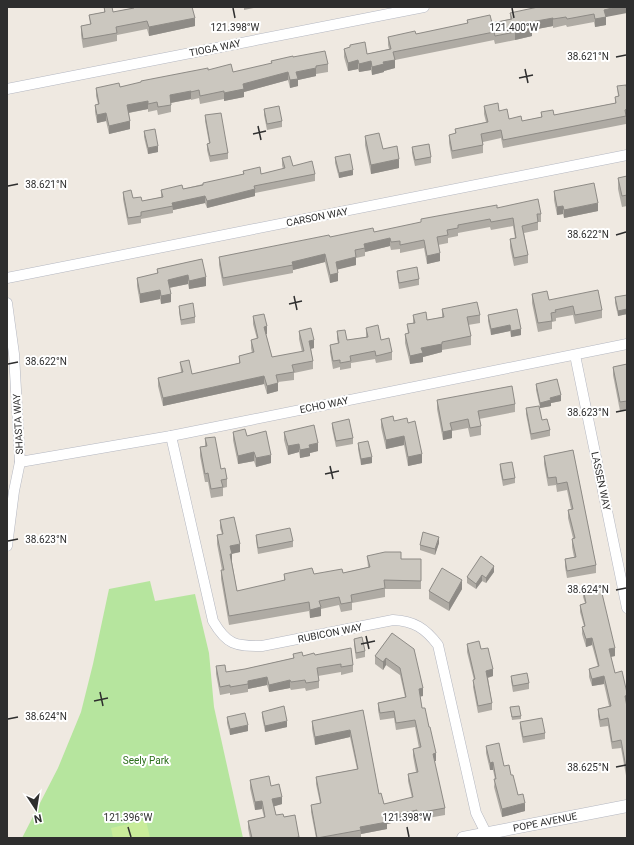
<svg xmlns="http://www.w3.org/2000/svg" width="634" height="845" font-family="Roboto,sans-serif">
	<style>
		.green { fill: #b6e59e }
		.pitch { fill: #c9ec9a }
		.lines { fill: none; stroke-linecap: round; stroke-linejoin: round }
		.minor-casing { stroke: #b4b7c1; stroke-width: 11 }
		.tertiary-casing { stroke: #b4b7c1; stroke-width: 13 }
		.minor { stroke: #fff; stroke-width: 10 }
		.tertiary { stroke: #fff; stroke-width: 12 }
		.wall { fill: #afaba4 }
		.shaded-wall { fill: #8e8b86 }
		.building { fill: #cbc7bf; stroke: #8e8b86 }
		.ticks { fill: none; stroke: #2e2e2e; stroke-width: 1.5 }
		.labels { text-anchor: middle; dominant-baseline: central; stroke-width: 4; stroke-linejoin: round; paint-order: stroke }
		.street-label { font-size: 10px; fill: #2e2e2e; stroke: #fff }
		.park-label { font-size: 10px; fill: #2c6e1b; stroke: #fff }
		.ticks-label { font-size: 10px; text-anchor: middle; fill: #2e2e2e; stroke: #fff; stroke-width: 4; stroke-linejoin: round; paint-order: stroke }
	</style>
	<rect width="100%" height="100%" fill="#efe9e1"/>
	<path class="green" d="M 150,581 L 155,601 L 195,594 L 209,653 L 214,707 L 243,838 L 22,838 L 58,768 L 81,712 L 93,664 L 109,589 Z"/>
	<path class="pitch" d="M 146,820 L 150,838 L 113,838 L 111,828 Z"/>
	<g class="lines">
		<defs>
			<g id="minor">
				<path d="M 7,89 L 424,7"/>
				<path d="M 7,278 L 627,155"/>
				<path d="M 7,303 L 14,354 L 20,462 L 14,491 L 7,546"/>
				<path d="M 575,355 L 627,608"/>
				<path d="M 171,436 L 213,621 C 227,645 235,646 262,646 L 393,620 C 414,621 425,628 438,645 L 476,813 L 486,833 L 487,838"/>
				<path d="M 20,462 L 171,436 L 627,344"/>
			</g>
			<path id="tertiary" d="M 463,838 L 627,806"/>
		</defs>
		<use href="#minor" class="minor-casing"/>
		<use href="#tertiary" class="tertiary-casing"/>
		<use href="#minor" class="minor"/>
		<use href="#tertiary" class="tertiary"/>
	</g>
	<g class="wall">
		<path d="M 104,7 L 113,12 L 133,8 L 133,7 L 192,7 L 195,26 L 149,36 L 147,29 L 117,35 L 117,41 L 83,48 L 81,35 L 81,26 L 90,24 L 89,15 L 104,12 Z"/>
		<path d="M 244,7 L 259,7 L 244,10 Z"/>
		<path d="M 627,7 L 606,17 L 606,25 L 595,27 L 594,22 L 567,27 L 566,25 L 553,28 L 553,26 L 532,30 L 532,36 L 515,40 L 495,44 L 494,40 L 395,60 L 395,68 L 384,71 L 384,72 L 372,75 L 371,70 L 359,72 L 358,69 L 348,71 L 344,57 L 344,49 L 350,47 L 350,45 L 367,54 L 389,49 L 388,45 L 388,37 L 416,34 L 467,24 L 467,20 L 492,23 L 510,19 L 510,13 Z"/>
		<path d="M 293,57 L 328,64 L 328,72 L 316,74 L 316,76 L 298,80 L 298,86 L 290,88 L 288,80 L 244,92 L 244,97 L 224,101 L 224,99 L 200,104 L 199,98 L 191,100 L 191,99 L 171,103 L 171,112 L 158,115 L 157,110 L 148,112 L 148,109 L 129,113 L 130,129 L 109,134 L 106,121 L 97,123 L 95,112 L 95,105 L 98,104 L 96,96 L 96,88 L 120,87 L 208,70 L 233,72 L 271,64 L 271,61 Z"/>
		<path d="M 617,86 L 627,90 L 627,117 L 626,117 L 626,124 L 503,148 L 501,138 L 483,142 L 483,153 L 452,159 L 449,143 L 449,135 L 455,134 L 455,129 L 486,122 L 484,114 L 484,106 L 499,111 L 509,119 L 522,121 L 541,117 L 541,112 L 554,115 L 615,103 L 615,97 L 618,96 Z"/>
		<path d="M 264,109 L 282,121 L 282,127 L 267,130 L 264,115 Z"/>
		<path d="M 205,115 L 228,153 L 228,159 L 210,162 L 207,150 L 207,144 L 209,143 L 205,121 Z"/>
		<path d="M 144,131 L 158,152 L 148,154 L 144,137 Z"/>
		<path d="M 365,136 L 383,149 L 399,168 L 371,174 L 365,145 Z"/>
		<path d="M 412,147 L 431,157 L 431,163 L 415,166 L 412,153 Z"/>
		<path d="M 335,157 L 353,175 L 339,178 L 335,163 Z"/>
		<path d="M 282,158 L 293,166 L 315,174 L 315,181 L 255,193 L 255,196 L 207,208 L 205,203 L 173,210 L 173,213 L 141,219 L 141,223 L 128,225 L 123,199 L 123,192 L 133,198 L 142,201 L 161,197 L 161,190 L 183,189 L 243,174 L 243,171 L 261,174 L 283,169 L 282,165 Z"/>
		<path d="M 627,176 L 627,206 L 622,207 L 618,189 L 618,178 Z"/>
		<path d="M 554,191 L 598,211 L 564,218 L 563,214 L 557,215 L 554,200 Z"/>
		<path d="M 497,208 L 541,214 L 541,222 L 538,222 L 538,230 L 524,233 L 528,255 L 528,263 L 514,266 L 510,247 L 510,239 L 515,238 L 513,226 L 491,230 L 490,227 L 458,233 L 458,236 L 448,238 L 448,243 L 438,245 L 440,261 L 427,264 L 424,248 L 400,253 L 400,249 L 391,250 L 390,246 L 365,252 L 365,256 L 356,258 L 356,265 L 337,269 L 338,281 L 330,283 L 325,262 L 293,270 L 293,273 L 223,286 L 219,265 L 219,257 L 330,237 L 374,232 L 421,223 L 421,219 Z"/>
		<path d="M 202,259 L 206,286 L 189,289 L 188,284 L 169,288 L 171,302 L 161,304 L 160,299 L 140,303 L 137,286 L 137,278 L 157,274 L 157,269 Z"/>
		<path d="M 397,271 L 419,279 L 419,285 L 399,289 L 397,276 Z"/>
		<path d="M 532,294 L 549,300 L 602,310 L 602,318 L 575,324 L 573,315 L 556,318 L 556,321 L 552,322 L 552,329 L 538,332 L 532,303 Z"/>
		<path d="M 627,295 L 627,314 L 618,316 L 615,303 L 615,297 Z"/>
		<path d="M 179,306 L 195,317 L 195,323 L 181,325 L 179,312 Z"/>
		<path d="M 442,309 L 480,315 L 480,323 L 468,325 L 471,336 L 471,345 L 442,350 L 442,352 L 423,357 L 423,362 L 410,364 L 405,343 L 405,334 L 408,334 L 407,324 L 413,323 L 413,315 L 427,320 L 442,317 Z"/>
		<path d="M 517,309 L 521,335 L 511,337 L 510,331 L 491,335 L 488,321 L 488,315 Z"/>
		<path d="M 253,316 L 267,334 L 266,334 L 272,357 L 302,352 L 299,339 L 299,331 L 314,348 L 311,349 L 313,361 L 313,369 L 294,373 L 294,380 L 278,382 L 278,391 L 267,394 L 264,384 L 163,406 L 158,386 L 158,378 L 181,373 L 180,362 L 192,374 L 239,363 L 239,356 L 252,353 L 251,348 L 251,340 L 257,339 L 253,324 Z"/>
		<path d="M 366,328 L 381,340 L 392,352 L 392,360 L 376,363 L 375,359 L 351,363 L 351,368 L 340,370 L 340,367 L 333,369 L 330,352 L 330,345 L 338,343 L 337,339 L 337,331 L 347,340 L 366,337 Z"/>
		<path d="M 627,364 L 627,409 L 620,411 L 613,375 L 613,367 Z"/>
		<path d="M 536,384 L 561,401 L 551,403 L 551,406 L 540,408 L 536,390 Z"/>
		<path d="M 437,400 L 515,404 L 515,412 L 479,419 L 481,426 L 481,435 L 470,437 L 468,428 L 452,431 L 452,438 L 443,440 L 437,409 Z"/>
		<path d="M 526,408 L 542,420 L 550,430 L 550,436 L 531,440 L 526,414 Z"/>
		<path d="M 381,419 L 408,423 L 422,463 L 408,466 L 404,445 L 386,449 L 381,427 Z"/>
		<path d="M 332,423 L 353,438 L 353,444 L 336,447 L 332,428 Z"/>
		<path d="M 233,432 L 247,436 L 271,463 L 256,467 L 254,461 L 238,464 L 233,440 Z"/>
		<path d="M 284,432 L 318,451 L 310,453 L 310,456 L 300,458 L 299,452 L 288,455 L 284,440 Z"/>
		<path d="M 205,438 L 221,469 L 227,479 L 227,487 L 223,488 L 223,496 L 211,498 L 208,482 L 205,482 L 200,456 L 200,447 L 205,446 Z"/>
		<path d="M 358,443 L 372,463 L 361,465 L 358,449 Z"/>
		<path d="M 573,450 L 596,565 L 596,573 L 567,578 L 565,567 L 565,559 L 574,557 L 572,547 L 572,539 L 573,538 L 568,518 L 568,510 L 571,509 L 567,490 L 557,492 L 556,485 L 548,486 L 544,464 L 544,456 Z"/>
		<path d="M 500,464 L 515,478 L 515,483 L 503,486 L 500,470 Z"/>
		<path d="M 220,520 L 240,552 L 232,554 L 232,562 L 237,591 L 284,581 L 284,574 L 314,574 L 343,573 L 368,567 L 367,556 L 401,559 L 421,559 L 421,589 L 385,589 L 385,597 L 352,603 L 352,610 L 341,612 L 339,605 L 321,609 L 321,616 L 310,618 L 309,611 L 229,625 L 221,579 L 221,570 L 222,570 L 217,544 L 217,535 L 222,534 L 220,528 Z"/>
		<path d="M 256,535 L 293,541 L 293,547 L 258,554 L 256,540 Z"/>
		<path d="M 439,543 L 435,555 L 420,550 L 420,545 Z"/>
		<path d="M 494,572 L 486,583 L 482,581 L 476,589 L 467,583 L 467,577 Z"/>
		<path d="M 462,589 L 449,611 L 429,599 L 429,591 Z"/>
		<path d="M 583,589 L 615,656 L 611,657 L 615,673 L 627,693 L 627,703 L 626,703 L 627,707 L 627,781 L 621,748 L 612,749 L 608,726 L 600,727 L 598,716 L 598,709 L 609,706 L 604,684 L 592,686 L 589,677 L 589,669 L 598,667 L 592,645 L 586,647 L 582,634 L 582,627 L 584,626 L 580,612 L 580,605 L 585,603 L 583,597 Z"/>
		<path d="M 392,633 L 423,696 L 420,696 L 422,708 L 429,727 L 436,761 L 434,761 L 445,808 L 445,815 L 417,820 L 417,817 L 387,824 L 387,829 L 361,834 L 361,837 L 355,838 L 316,838 L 311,812 L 311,805 L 320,803 L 316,784 L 316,777 L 357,769 L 350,737 L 315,745 L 312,729 L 312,721 L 363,710 L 379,794 L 384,804 L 412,798 L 408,781 L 408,774 L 416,772 L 413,756 L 413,749 L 419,748 L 415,727 L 396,730 L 394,718 L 380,720 L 378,710 L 378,703 L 405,697 L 400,675 L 386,665 L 383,670 L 375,664 L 375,656 Z"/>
		<path d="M 354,639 L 365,651 L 365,657 L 356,659 L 354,645 Z"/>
		<path d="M 467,644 L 481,649 L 493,676 L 488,678 L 492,703 L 492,710 L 478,713 L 473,687 L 474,680 L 467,652 Z"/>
		<path d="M 293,654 L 303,656 L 315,655 L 353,665 L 353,672 L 341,675 L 341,672 L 318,676 L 319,681 L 319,688 L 306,691 L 305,688 L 291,690 L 290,688 L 269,692 L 267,685 L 248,689 L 248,692 L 230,695 L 230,693 L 220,695 L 216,674 L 216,666 L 226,672 L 245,669 L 293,658 Z"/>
		<path d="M 511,676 L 529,683 L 529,689 L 513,692 L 511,681 Z"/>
		<path d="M 510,707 L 521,716 L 521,719 L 512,720 Z"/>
		<path d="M 262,712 L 287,727 L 265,732 L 262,717 Z"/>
		<path d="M 227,717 L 248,731 L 230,735 L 227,723 Z"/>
		<path d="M 520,722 L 545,733 L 545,739 L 523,743 L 520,728 Z"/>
		<path d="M 486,746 L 504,766 L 511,775 L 518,795 L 525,811 L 502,817 L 494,787 L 495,779 L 493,770 L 490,770 L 486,753 Z"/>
		<path d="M 250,780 L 271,786 L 282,804 L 274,806 L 276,815 L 284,817 L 295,815 L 299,838 L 250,838 L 248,828 L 248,821 L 264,817 L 262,809 L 255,810 L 250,788 Z"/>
	</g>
	<g class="shaded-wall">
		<path d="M 616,7 L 627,7 L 627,13 L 606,17 L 606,25 L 595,27 L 595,19 L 604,10 Z"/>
		<path d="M 195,18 L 195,26 L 149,36 L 149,27 Z"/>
		<path d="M 553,18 L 553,26 L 532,30 L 532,36 L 515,40 L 515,32 L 531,22 Z"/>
		<path d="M 358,60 L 358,69 L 348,71 L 348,63 Z"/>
		<path d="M 395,60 L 395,68 L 384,71 L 384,72 L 372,75 L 372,67 L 383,62 Z"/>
		<path d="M 371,61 L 371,70 L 359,72 L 359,64 Z"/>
		<path d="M 316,68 L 316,76 L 298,80 L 298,86 L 290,88 L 290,80 L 296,72 Z"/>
		<path d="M 288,72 L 288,80 L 244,92 L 244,97 L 224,101 L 224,93 L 243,84 Z"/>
		<path d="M 191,91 L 191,99 L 170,103 L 170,95 Z"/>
		<path d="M 148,101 L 148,109 L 127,113 L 127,105 Z"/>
		<path d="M 106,113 L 106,121 L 97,123 L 97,115 Z"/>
		<path d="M 130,121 L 130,129 L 109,134 L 109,126 Z"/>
		<path d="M 158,146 L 158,152 L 148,154 L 148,148 Z"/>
		<path d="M 399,159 L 399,168 L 371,174 L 371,165 Z"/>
		<path d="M 353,170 L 353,175 L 339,178 L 339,173 Z"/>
		<path d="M 255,189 L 255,196 L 207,208 L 207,201 Z"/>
		<path d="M 205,196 L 205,203 L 173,210 L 172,203 Z"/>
		<path d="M 598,203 L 598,211 L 564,218 L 564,210 Z"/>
		<path d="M 563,206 L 563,214 L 557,215 L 557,207 Z"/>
		<path d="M 390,238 L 390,246 L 365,252 L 364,244 Z"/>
		<path d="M 440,253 L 440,261 L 427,264 L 427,256 Z"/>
		<path d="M 325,254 L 325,262 L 293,270 L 292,262 Z"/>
		<path d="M 356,257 L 356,265 L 336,270 L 336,262 Z"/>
		<path d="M 338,273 L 338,281 L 330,283 L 330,275 Z"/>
		<path d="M 188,275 L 188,284 L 168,288 L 168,280 Z"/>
		<path d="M 206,277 L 206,286 L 189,289 L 189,281 Z"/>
		<path d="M 160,290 L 160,299 L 140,303 L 140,294 Z"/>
		<path d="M 171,294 L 171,302 L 161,304 L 161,296 Z"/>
		<path d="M 627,309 L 627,314 L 618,316 L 618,311 Z"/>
		<path d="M 510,325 L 510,331 L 491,335 L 491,329 Z"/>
		<path d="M 267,326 L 267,334 L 264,335 L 264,327 Z"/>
		<path d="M 521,329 L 521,335 L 511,337 L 511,331 Z"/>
		<path d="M 314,340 L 314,348 L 309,349 L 309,341 Z"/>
		<path d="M 442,344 L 442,352 L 423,357 L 423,362 L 410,364 L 410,356 L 421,348 Z"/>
		<path d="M 264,376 L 264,384 L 163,406 L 163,398 Z"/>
		<path d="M 278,383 L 278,391 L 267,394 L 267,386 Z"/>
		<path d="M 561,395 L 561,401 L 551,403 L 551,406 L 540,408 L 540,403 L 550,398 Z"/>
		<path d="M 452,430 L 452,438 L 443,440 L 443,432 Z"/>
		<path d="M 404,436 L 404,445 L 386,449 L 386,440 Z"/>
		<path d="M 318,443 L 318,451 L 310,453 L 310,456 L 300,458 L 300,450 L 309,445 Z"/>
		<path d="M 299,444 L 299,452 L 288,455 L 288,446 Z"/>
		<path d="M 254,452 L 254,461 L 238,464 L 238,456 Z"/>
		<path d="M 422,454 L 422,463 L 408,466 L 408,457 Z"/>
		<path d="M 271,455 L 271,463 L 256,467 L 256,458 Z"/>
		<path d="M 372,457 L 372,463 L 361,465 L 361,459 Z"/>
		<path d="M 439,537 L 439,543 L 435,555 L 435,549 Z"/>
		<path d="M 240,544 L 240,552 L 230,554 L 230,546 Z"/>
		<path d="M 230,554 L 232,554 L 232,562 L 230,563 Z"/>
		<path d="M 494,566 L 494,572 L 486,583 L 486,578 Z"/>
		<path d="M 482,575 L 482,581 L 476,589 L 476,584 Z"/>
		<path d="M 462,580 L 462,589 L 449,611 L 449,603 Z"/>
		<path d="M 321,607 L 321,616 L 310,618 L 310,610 Z"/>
		<path d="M 592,638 L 592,645 L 586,647 L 586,639 Z"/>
		<path d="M 615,648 L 615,656 L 609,657 L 609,649 Z"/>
		<path d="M 386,658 L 386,665 L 383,670 L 383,662 Z"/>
		<path d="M 493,669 L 493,676 L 486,678 L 486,671 Z"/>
		<path d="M 604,676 L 604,684 L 592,686 L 592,679 Z"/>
		<path d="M 267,677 L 267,685 L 248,689 L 248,681 Z"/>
		<path d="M 290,680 L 290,688 L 269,692 L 269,685 Z"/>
		<path d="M 423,688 L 423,696 L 419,697 L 419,689 Z"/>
		<path d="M 627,695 L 627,703 L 625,703 L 625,696 Z"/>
		<path d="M 287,721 L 287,727 L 265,732 L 265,726 Z"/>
		<path d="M 248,725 L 248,731 L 230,735 L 230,729 Z"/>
		<path d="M 350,730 L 350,737 L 315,745 L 315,737 Z"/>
		<path d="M 436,753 L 436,761 L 433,761 L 433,754 Z"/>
		<path d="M 493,762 L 493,770 L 490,770 L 490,763 Z"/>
		<path d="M 282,797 L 282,804 L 272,807 L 272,799 Z"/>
		<path d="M 262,801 L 262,809 L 255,810 L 255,802 Z"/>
		<path d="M 525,803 L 525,811 L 502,817 L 502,809 Z"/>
		<path d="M 417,810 L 417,817 L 387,824 L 387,829 L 361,834 L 360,827 L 386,817 Z"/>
	</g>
	<g class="building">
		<path d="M 104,7 L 112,7 L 113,12 L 134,8 L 133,7 L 192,7 L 195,18 L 149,27 L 147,21 L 116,27 L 117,33 L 83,39 L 81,26 L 91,24 L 89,15 L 105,12 Z"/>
		<path d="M 538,7 L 616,7 L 604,10 L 606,17 L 595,19 L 594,14 L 567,19 L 566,17 L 553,19 L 553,18 L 531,22 L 532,28 L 515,32 L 495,36 L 494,32 L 393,52 L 395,60 L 383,62 L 384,64 L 372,67 L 371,61 L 359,64 L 358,60 L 348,63 L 344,49 L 350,47 L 350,45 L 365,42 L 367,54 L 391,49 L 388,37 L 415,31 L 416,34 L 468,23 L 467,20 L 490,15 L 492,23 L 512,19 L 510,13 Z"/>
		<path d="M 325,51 L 328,64 L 316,66 L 316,68 L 296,72 L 298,79 L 290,80 L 288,72 L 243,84 L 244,89 L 224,93 L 224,91 L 200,96 L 199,90 L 191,92 L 191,91 L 170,95 L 171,105 L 158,107 L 157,102 L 148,104 L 148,101 L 127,105 L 130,121 L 109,126 L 106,113 L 97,115 L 95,105 L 99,104 L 96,88 L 119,83 L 120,87 L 141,82 L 141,81 L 208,68 L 208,70 L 231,64 L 233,72 L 272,63 L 271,61 L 293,56 L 293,57 Z"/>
		<path d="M 626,85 L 627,90 L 627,109 L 625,110 L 626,116 L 503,140 L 501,130 L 481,134 L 483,145 L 452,151 L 449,135 L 456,133 L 455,129 L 488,122 L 484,106 L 498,103 L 499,111 L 507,109 L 509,119 L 521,116 L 522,121 L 542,117 L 541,112 L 553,110 L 554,115 L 616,103 L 615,97 L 619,96 L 617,86 Z"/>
		<path d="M 279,106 L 282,121 L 267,124 L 264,109 Z"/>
		<path d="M 221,113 L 228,153 L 210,156 L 207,144 L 210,143 L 205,115 Z"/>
		<path d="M 155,129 L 158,146 L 148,148 L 144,131 Z"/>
		<path d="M 379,133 L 383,149 L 397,146 L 399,159 L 371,165 L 365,136 Z"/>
		<path d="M 429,144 L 431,157 L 415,160 L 412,147 Z"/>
		<path d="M 350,154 L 353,170 L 339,173 L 335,157 Z"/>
		<path d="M 290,156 L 293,166 L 312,161 L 315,174 L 254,186 L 255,189 L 207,201 L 205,196 L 172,203 L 173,206 L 141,212 L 141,216 L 128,218 L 123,192 L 131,190 L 133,198 L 141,197 L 142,201 L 163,197 L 161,190 L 182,185 L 183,189 L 203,185 L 203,183 L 244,174 L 243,171 L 260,167 L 261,174 L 285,168 L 282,158 Z"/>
		<path d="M 627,176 L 627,195 L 622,196 L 618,178 Z"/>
		<path d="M 594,183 L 598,203 L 564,210 L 563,206 L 557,207 L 554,191 Z"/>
		<path d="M 538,199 L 541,214 L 537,214 L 538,222 L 522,226 L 528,255 L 514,258 L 510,239 L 516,238 L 513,218 L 491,222 L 490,219 L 458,225 L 458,228 L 447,230 L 448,235 L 437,237 L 440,253 L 427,256 L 424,240 L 400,245 L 400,241 L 391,242 L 390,238 L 364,244 L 365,248 L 355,250 L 356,257 L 336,262 L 338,273 L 330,275 L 325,254 L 292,262 L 293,265 L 223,278 L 219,257 L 329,235 L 330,237 L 373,228 L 374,232 L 421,222 L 421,219 L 497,205 L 497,208 Z"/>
		<path d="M 202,259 L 206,277 L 189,281 L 188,275 L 168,280 L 171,294 L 161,296 L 160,290 L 140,294 L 137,278 L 158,273 L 157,269 Z"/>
		<path d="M 417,267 L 419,279 L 399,283 L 397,271 Z"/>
		<path d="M 598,290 L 602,310 L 575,315 L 573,306 L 555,310 L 556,312 L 551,313 L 552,321 L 538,323 L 532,294 L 547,291 L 549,300 Z"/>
		<path d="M 627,295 L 627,309 L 618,311 L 615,297 Z"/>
		<path d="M 477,302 L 480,315 L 467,317 L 471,336 L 442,342 L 442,344 L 421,348 L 423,353 L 410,356 L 405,334 L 409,333 L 407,324 L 415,323 L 413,315 L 426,312 L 427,320 L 444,317 L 442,309 Z"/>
		<path d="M 193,303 L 195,317 L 181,320 L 179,306 Z"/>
		<path d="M 517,309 L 521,329 L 511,331 L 510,325 L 491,329 L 488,315 Z"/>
		<path d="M 264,314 L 267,326 L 264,327 L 272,357 L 304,351 L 299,331 L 311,328 L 314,340 L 309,341 L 313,361 L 292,365 L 294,372 L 276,375 L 278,383 L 267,386 L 264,376 L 163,398 L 158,378 L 183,372 L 180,362 L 189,360 L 192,374 L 240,363 L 239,356 L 254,352 L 251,340 L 258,338 L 253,316 Z"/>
		<path d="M 378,325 L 381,340 L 389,338 L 392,352 L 376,356 L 375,351 L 350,356 L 351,361 L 340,363 L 340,360 L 333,361 L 330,345 L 339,343 L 337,331 L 345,330 L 347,340 L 368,337 L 366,328 Z"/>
		<path d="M 627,364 L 627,401 L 620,402 L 613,367 Z"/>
		<path d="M 557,379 L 561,395 L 550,398 L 551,400 L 540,403 L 536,384 Z"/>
		<path d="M 512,386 L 515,404 L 478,411 L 481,426 L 470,428 L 468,419 L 450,423 L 452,430 L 443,432 L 437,400 Z"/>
		<path d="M 539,406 L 542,420 L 547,419 L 550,430 L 531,434 L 526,408 Z"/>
		<path d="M 393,416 L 394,421 L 407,418 L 408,423 L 415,421 L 422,454 L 408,457 L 404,436 L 386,440 L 381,419 Z"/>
		<path d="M 349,419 L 353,438 L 336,441 L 332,423 Z"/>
		<path d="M 314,425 L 318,443 L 309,445 L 310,448 L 300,450 L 299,444 L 288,446 L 284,432 Z"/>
		<path d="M 245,429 L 247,436 L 266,431 L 271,455 L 256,458 L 254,452 L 238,456 L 233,432 Z"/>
		<path d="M 215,437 L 221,469 L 225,468 L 227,479 L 221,480 L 223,487 L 211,489 L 208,473 L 205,474 L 200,447 L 207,446 L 205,438 Z"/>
		<path d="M 368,441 L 372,457 L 361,459 L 358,443 Z"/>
		<path d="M 573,450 L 596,565 L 567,571 L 565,559 L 576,557 L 572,539 L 575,538 L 568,510 L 573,509 L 567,482 L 557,484 L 556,477 L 548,478 L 544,456 Z"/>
		<path d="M 512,462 L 515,478 L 503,480 L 500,464 Z"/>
		<path d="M 234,517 L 240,544 L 230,546 L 232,554 L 230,554 L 237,591 L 285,580 L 284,574 L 312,568 L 314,574 L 342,569 L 343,573 L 370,567 L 367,556 L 385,552 L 401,552 L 401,559 L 421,559 L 421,581 L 384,580 L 385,588 L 351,595 L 352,602 L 341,604 L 339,597 L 319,601 L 321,607 L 310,610 L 309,602 L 229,616 L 221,570 L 224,570 L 217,535 L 223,534 L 220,520 Z"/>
		<path d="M 290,528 L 293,541 L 258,548 L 256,535 Z"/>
		<path d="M 423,532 L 439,537 L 435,549 L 420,545 Z"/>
		<path d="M 481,556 L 494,566 L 486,578 L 482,575 L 476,584 L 467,577 Z"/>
		<path d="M 442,568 L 462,580 L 449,603 L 429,591 Z"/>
		<path d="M 600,585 L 615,648 L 609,649 L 615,673 L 622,671 L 627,693 L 627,695 L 625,696 L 627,707 L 627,773 L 621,740 L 612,742 L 608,718 L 600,720 L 598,709 L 611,706 L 604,676 L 592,679 L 589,669 L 599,666 L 592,638 L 586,639 L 582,627 L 585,626 L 580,605 L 586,603 L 583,589 Z"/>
		<path d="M 392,633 L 414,649 L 423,688 L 419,689 L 422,708 L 425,708 L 429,727 L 430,727 L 436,753 L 433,754 L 445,808 L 417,813 L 417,810 L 386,817 L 387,822 L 360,827 L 361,830 L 317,838 L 311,805 L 321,803 L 316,777 L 358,769 L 350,730 L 315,737 L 312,721 L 363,710 L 379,794 L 381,793 L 384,804 L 413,797 L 408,774 L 418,772 L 413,749 L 421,747 L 415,720 L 396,723 L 394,711 L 380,713 L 378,703 L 406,697 L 400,668 L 386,658 L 383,662 L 375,656 Z"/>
		<path d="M 362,637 L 365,651 L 356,653 L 354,639 Z"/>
		<path d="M 479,641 L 481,649 L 488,648 L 493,669 L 486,671 L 492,703 L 478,706 L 473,680 L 475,679 L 467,644 Z"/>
		<path d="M 351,648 L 353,665 L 341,667 L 341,664 L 317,668 L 319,681 L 306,683 L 305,680 L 291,682 L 290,680 L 269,685 L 267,677 L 248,681 L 248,684 L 230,687 L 230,685 L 220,687 L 216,666 L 225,665 L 226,672 L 245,669 L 294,658 L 293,654 L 302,652 L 303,656 L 314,653 L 315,655 Z"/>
		<path d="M 527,673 L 529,683 L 513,686 L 511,676 Z"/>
		<path d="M 284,706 L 287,721 L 265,726 L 262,712 Z"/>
		<path d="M 519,706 L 521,716 L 512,717 L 510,707 Z"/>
		<path d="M 245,713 L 248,725 L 230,729 L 227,717 Z"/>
		<path d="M 542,718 L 545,733 L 523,737 L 520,722 Z"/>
		<path d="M 499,743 L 504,766 L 509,765 L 511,775 L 513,775 L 518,795 L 523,794 L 525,803 L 502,809 L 494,779 L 496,779 L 493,762 L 490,763 L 486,746 Z"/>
		<path d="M 269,776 L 271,786 L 279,784 L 282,797 L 272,799 L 276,815 L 283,814 L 284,817 L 295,815 L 299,837 L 294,838 L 252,838 L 248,821 L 265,817 L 262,801 L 255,802 L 250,780 Z"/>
	</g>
	<path class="ticks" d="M 233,8 L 235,18M 512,8 L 514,18M 616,57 L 626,55M 525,69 L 528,83M 519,78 L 533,75M 258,126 L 261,140M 253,134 L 266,131M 8,186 L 18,184M 616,235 L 626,232M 294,296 L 297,310M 289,304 L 302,301M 8,364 L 18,362M 616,412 L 626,410M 330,466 L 333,479M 325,474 L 339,471M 8,541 L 18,539M 616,590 L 626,588M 366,636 L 369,649M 361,644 L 375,641M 100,692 L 103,706M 94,701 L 108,698M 8,719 L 18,717M 616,767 L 626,765M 128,827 L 131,837M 407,827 L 409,837"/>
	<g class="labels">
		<g class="street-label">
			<text transform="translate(215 48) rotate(-11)">TIOGA WAY</text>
			<text transform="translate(317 217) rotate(-11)">CARSON WAY</text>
			<text transform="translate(324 405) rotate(-11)">ECHO WAY</text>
			<text transform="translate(18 424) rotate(-93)">SHASTA WAY</text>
			<text transform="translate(601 481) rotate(78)">LASSEN WAY</text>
			<text transform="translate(330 633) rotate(-11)">RUBICON WAY</text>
			<text transform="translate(545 822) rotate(-11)">POPE AVENUE</text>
		</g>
		<g class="park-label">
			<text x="146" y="760">Seely Park</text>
		</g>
	</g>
	<g class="ticks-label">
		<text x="235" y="31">121.398°W</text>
		<text x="514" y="31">121.400°W</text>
		<text x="588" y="60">38.621°N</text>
		<text x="46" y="188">38.621°N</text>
		<text x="588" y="238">38.622°N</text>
		<text x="46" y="365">38.622°N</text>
		<text x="588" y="416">38.623°N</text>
		<text x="46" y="543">38.623°N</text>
		<text x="588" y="593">38.624°N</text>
		<text x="46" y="720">38.624°N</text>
		<text x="588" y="771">38.625°N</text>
		<text x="128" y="821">121.396°W</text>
		<text x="407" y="821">121.398°W</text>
	</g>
	<rect width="634" height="845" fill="none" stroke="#2e2e2e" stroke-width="16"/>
	<g transform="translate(36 809) rotate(168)" stroke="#ffffff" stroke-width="3" paint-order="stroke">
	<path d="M0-3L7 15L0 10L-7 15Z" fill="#2e2e2e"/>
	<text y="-6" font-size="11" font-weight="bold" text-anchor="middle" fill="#2e2e2e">N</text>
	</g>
</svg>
